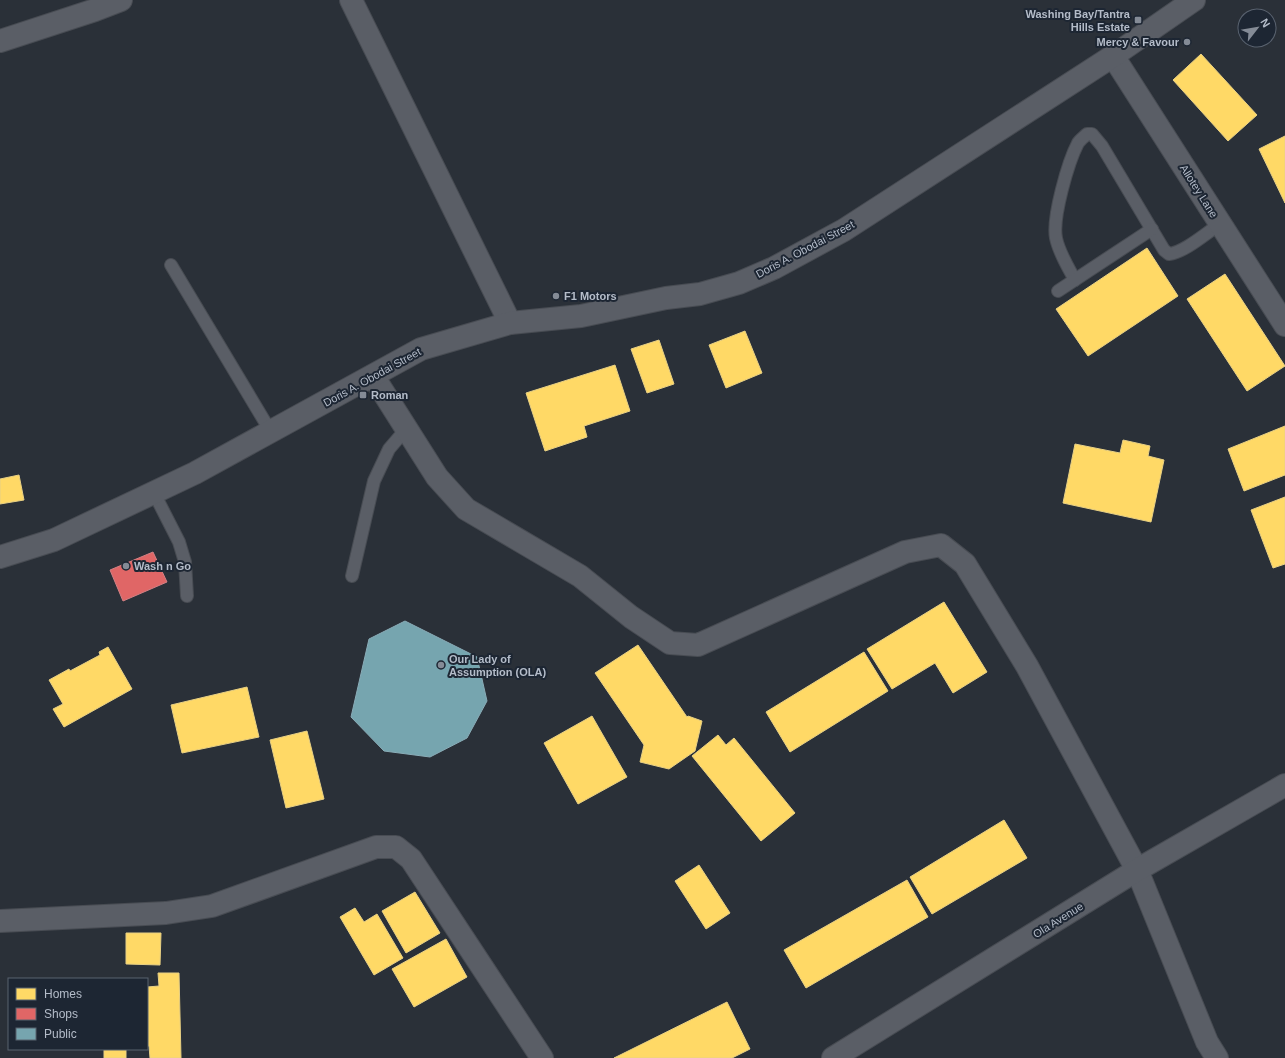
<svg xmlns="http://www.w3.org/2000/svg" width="1285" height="1058" font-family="Arial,sans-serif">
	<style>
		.homes { fill: #ffd966; stroke: #e8d084 }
		.shops { fill: #e06666; stroke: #d38084 }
		.public { fill: #76a5af; stroke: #89acb7 }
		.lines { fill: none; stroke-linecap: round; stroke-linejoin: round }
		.service-casing { stroke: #484c53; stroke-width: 14 }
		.minor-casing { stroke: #484c53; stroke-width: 24 }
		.tertiary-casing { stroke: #484c53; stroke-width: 24 }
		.service { stroke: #5a5e66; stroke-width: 12 }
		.minor { stroke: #5a5e66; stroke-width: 22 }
		.tertiary { stroke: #5a5e66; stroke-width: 22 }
		.poi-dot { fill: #848b96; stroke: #1d2633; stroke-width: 1.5 }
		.labels { text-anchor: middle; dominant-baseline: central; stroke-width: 4; stroke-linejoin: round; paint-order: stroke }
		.poi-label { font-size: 11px; font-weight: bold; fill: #b4bcc9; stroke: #1d2633; text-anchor: start }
		.street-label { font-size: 11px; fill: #b4bcc9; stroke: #1d2633 }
	</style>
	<rect width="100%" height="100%" fill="#2a3038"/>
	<g class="homes">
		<path d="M 1201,54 L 1257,115 L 1228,141 L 1173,80 Z"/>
		<path d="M 1285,136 L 1285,203 L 1259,149 Z"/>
		<path d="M 1147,248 L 1178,296 L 1088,356 L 1056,309 Z"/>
		<path d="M 1225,274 L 1285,366 L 1247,391 L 1187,299 Z"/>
		<path d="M 745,331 L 762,373 L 726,388 L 709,345 Z"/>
		<path d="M 659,340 L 674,384 L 647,393 L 631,349 Z"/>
		<path d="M 615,365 L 630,411 L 584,426 L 587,437 L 545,451 L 526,393 Z"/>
		<path d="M 1285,426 L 1285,475 L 1244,491 L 1228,449 Z"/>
		<path d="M 1123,440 L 1150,446 L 1148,456 L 1164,460 L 1151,522 L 1063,503 L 1075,444 L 1120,453 Z"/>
		<path d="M 19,475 L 24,500 L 0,504 L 0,479 Z"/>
		<path d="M 1285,497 L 1285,564 L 1273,568 L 1251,510 Z"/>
		<path d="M 944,602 L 987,672 L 953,693 L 935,663 L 892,689 L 867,649 Z"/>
		<path d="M 638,645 L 687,717 L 688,716 L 702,721 L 695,751 L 669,769 L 640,762 L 644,745 L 595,673 Z"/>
		<path d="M 108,647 L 132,689 L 64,727 L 53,709 L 63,704 L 49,680 L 69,669 L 70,671 L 100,655 L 99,652 Z"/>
		<path d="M 864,652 L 888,691 L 790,752 L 766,712 Z"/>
		<path d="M 247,687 L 259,737 L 182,753 L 171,705 Z"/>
		<path d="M 592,716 L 627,777 L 578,804 L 544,743 Z"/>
		<path d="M 307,731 L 324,799 L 286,808 L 270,740 Z"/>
		<path d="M 718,735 L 726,745 L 734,738 L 795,813 L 761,841 L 692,756 Z"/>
		<path d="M 1004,820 L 1027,858 L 932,914 L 910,877 Z"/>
		<path d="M 699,865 L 730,913 L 706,929 L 675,881 Z"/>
		<path d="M 907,880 L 928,917 L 806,988 L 784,950 Z"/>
		<path d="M 415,892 L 440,933 L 406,953 L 382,911 Z"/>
		<path d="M 355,908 L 364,922 L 377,914 L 403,958 L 374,975 L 340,917 Z"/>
		<path d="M 126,933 L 161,933 L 160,965 L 126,964 Z"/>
		<path d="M 446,939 L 467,977 L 414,1007 L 392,969 Z"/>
		<path d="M 158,973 L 179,973 L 181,1058 L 150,1058 L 149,1046 L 147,1046 L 147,987 L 159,986 Z"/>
		<path d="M 727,1002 L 750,1049 L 732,1058 L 614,1058 Z"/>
		<rect x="104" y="1049" width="22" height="9"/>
	</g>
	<path class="shops" d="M 153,552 L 167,582 L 123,601 L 110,570 Z"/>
	<path class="public" d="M 405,621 L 477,657 L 487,701 L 467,738 L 430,757 L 384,751 L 351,717 L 369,639 Z"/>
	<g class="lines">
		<defs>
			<g id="service">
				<path d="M 171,265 L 271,432"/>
				<path d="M 1075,280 C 1068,267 1059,253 1056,238 C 1052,218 1068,162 1078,143 C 1080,140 1084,137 1087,134 L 1092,134 L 1102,146 L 1164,250 L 1169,254 C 1185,252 1206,233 1220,224"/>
				<path d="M 1058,291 L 1152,229"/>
				<path d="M 154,493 L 179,542 L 185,562 L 187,596"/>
				<path d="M 352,576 L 374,481 L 389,449 L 407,428"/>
			</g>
			<g id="minor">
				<path d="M 351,0 L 510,323"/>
				<path d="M 0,41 L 95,10 L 121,0"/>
				<path d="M 1113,56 L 1285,325"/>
				<path d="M 373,376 L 437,477 L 466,509 L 580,576 L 631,617 L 670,643 L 698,645 L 905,552 L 941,545 L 965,564 L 1027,666 L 1137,870 L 1207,1042 L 1217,1058"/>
				<path d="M 0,921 L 166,913 L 212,906 L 376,847 L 396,847 L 411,859 L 542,1058"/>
				<path d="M 833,1058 L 1137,870 L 1285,785"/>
			</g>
			<path id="tertiary" d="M 0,557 L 54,540 L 195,473 L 421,349 L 510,323 L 581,316 L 666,298 L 700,294 L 739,283 L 774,268 L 844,230 L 1113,56 L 1194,0"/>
		</defs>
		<use href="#service" class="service-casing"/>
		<use href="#minor" class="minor-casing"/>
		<use href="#tertiary" class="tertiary-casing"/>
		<use href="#service" class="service"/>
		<use href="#minor" class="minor"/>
		<use href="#tertiary" class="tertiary"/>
	</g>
	<g class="poi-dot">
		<rect x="1134" y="16" width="8" height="8" rx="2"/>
		<circle cx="1187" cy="42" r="4"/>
		<circle cx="556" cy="296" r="4"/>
		<rect x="359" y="391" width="8" height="8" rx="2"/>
		<circle cx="126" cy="566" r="4"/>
		<circle cx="441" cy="665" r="4"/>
	</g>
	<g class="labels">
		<g class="poi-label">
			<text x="1130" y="14" text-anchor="end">Washing Bay/Tantra<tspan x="1130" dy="13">Hills Estate</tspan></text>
			<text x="1179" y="42" text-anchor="end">Mercy &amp; Favour</text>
			<text x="564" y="296">F1 Motors</text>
			<text x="371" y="395">Roman</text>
			<text x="134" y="566">Wash n Go</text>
			<text x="449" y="659">Our Lady of<tspan x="449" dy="13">Assumption (OLA)</tspan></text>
		</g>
		<g class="street-label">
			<text transform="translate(1199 191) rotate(58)">Allotey Lane</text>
			<text transform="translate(805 249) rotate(-28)">Doris A. Obodai Street</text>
			<text transform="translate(372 377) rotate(-29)">Doris A. Obodai Street</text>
			<text transform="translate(1058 920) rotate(-32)">Ola Avenue</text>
		</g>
	</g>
	<rect x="8" y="978" width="140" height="72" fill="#1d2633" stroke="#59626f"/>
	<rect x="16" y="988" width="20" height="12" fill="#ffd966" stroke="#59626f"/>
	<text x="44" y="998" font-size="12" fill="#b4bcc9">Homes</text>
	<rect x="16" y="1008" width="20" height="12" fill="#e06666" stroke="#59626f"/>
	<text x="44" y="1018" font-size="12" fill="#b4bcc9">Shops</text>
	<rect x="16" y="1028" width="20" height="12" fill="#76a5af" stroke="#59626f"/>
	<text x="44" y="1038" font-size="12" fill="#b4bcc9">Public</text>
	<g transform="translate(1257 28) rotate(59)"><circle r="19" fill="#1d2633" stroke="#59626f"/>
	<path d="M0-3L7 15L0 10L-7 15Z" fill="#848b96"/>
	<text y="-6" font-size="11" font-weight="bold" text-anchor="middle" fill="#b4bcc9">N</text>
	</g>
</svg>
